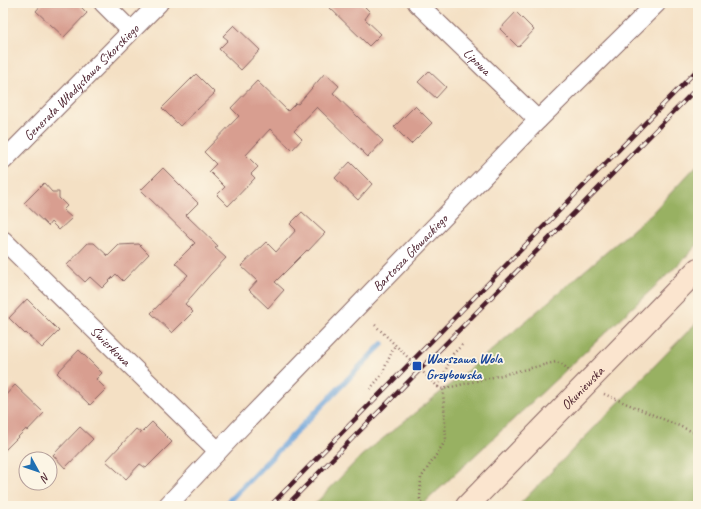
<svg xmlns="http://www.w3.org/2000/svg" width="701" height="509" font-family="Caveat,sans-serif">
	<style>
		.forest { fill: #98b162; stroke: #716846 }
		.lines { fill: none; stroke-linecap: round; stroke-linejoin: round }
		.stream { stroke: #6ca3da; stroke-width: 5.5 }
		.building { fill: #d89e90 }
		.street-casing { stroke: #866361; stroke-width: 20 }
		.secondary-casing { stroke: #866361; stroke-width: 24 }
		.path { stroke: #866361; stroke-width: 2.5; stroke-dasharray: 1 3; stroke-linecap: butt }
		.street { stroke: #fff; stroke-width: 18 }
		.secondary { stroke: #fbe5cf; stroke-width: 22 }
		.rail-casing { stroke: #4a1f2b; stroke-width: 4.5 }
		.rail { stroke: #fcf5e5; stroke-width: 3; stroke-dasharray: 9; stroke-linecap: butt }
		.transit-dot { fill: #1a4fb4; stroke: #fcf5e5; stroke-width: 1.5 }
		.labels { text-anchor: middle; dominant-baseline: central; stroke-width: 3.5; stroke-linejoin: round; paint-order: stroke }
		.street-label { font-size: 14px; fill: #4a1f2b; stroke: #fcf5e5 }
		.transit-label { font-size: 14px; font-weight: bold; fill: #164399; stroke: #fcf5e5; text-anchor: start }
	</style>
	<rect width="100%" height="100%" fill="#fcf5e5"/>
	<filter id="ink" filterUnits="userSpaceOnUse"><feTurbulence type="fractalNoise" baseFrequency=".025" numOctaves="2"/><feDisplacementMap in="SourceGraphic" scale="8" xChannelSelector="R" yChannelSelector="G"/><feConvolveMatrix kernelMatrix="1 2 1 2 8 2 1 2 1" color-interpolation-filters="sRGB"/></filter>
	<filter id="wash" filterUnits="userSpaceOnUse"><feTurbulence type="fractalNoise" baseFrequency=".012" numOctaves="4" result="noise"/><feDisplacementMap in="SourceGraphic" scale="16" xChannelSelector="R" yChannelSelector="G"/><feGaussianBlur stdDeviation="0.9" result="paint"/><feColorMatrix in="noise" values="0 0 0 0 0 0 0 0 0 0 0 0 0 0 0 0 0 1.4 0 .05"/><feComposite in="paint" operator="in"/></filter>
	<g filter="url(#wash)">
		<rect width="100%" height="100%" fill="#f4e0c4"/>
		<g class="forest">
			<path d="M 698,164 L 698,244 L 682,261 L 421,506 L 313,506 L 361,456 L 472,367 L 651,214 Z"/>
			<path d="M 698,321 L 698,506 L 518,506 Z"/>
		</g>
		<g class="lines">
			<path class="stream" d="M 224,506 L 382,344"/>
		</g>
		<g id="blocks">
			<g class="building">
				<path d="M 43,3 L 77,3 L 87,13 L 64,37 L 36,11 Z"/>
				<path d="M 325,3 L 361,3 L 370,12 L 365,19 L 381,34 L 369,46 Z"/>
				<path d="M 516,12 L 534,30 L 518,47 L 500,29 Z"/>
				<path d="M 234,25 L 260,50 L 241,70 L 219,49 L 228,40 L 223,36 Z"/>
				<path d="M 429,71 L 446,87 L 436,98 L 418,82 Z"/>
				<path d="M 325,73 L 339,86 L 333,93 L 383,141 L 368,157 L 317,107 L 294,131 L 302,139 L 292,150 L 270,129 L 246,155 L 258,167 L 251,174 L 255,178 L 228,206 L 217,195 L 225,187 L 209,171 L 216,164 L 204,152 L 239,116 L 231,108 L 257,81 L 288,111 L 296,103 L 298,104 Z"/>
				<path d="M 196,74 L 215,93 L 180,126 L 162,108 Z"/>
				<path d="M 415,106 L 432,123 L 411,144 L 394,127 Z"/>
				<path d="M 350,162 L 372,184 L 358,200 L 335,178 Z"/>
				<path d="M 163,168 L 198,203 L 186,215 L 218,246 L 215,248 L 226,258 L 210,275 L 185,304 L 193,312 L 172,333 L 151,313 L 188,275 L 175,263 L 195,243 L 141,190 Z"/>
				<path d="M 44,183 L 52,192 L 59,192 L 59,198 L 67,206 L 63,210 L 72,218 L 59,230 L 51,222 L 48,226 L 24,203 Z"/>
				<path d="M 302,212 L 325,233 L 308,251 L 307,250 L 275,282 L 284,290 L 268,308 L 249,290 L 257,281 L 241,266 L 266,242 L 276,252 L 296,230 L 290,224 Z"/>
				<path d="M 88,243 L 94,243 L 108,256 L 119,245 L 139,244 L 149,254 L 123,281 L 116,274 L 102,288 L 90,277 L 85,282 L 67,265 Z"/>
				<path d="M 27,299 L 59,331 L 42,348 L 26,333 L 25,334 L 9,318 Z"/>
				<path d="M 79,350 L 102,373 L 96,379 L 106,389 L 90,405 L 57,373 Z"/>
				<path d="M 15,385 L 44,413 L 27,431 L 26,429 L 3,452 L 3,398 Z"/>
				<path d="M 152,422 L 172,442 L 146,468 L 140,464 L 126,479 L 106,461 L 136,429 L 141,433 Z"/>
				<path d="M 80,427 L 93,439 L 65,468 L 53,455 Z"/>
			</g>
		</g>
	</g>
	<g filter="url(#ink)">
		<use href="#blocks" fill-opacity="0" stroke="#866361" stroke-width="1"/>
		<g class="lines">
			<defs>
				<g id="street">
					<path d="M 103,3 L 131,31"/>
					<path id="s1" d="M 417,3 L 538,120"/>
					<path id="s2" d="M 3,161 L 159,3"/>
					<path id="s3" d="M 3,240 L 218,451"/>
					<path id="s4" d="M 167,506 L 238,430 L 538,120 L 657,3"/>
				</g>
				<g id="secondary">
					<path id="s5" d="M 467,506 L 698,269"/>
				</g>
			</defs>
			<use href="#street" class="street-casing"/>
			<use href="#secondary" class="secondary-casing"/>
			<g class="path">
				<path d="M 375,325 L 438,387 L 443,389 L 556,362 L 562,364 L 571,372"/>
				<path d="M 438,387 L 453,354 L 464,343"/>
				<path d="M 370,389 L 381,376 L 395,345"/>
				<path d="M 604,394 L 698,434"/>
				<path d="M 424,506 L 420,499 L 421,478 L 446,440 L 443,389"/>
			</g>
			<use href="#street" class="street"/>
			<use href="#secondary" class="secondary"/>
			<defs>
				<g id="rail">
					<path d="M 270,506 L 698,69"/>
					<path d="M 286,506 L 698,87"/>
				</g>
			</defs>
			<use href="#rail" class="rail-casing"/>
			<use href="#rail" class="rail"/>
		</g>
	</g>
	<rect class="transit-dot" x="412" y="361" width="10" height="10" rx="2"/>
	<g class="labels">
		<g class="street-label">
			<text stroke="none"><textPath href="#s1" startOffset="84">Lipowa</textPath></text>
			<text stroke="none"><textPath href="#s2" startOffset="111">Generała Władysława Sikorskiego</textPath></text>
			<text stroke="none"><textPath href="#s4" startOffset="351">Bartosza Głowackiego</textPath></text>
			<text stroke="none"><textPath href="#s3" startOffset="151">Świerkowa</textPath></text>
			<text stroke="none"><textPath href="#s5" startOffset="165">Okuniewska</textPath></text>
		</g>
		<g class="transit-label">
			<text x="426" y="358">Warszawa Wola<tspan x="426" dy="16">Grzybowska</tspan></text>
		</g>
	</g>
	<rect width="701" height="509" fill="none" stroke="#fcf5e5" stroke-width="16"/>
	<g transform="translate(38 471) rotate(130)"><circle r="19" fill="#fcf5e5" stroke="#b59f9b"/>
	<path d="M0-3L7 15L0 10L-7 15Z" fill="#1f6fb2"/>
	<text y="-6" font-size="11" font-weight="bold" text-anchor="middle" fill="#4a1f2b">N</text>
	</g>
</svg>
